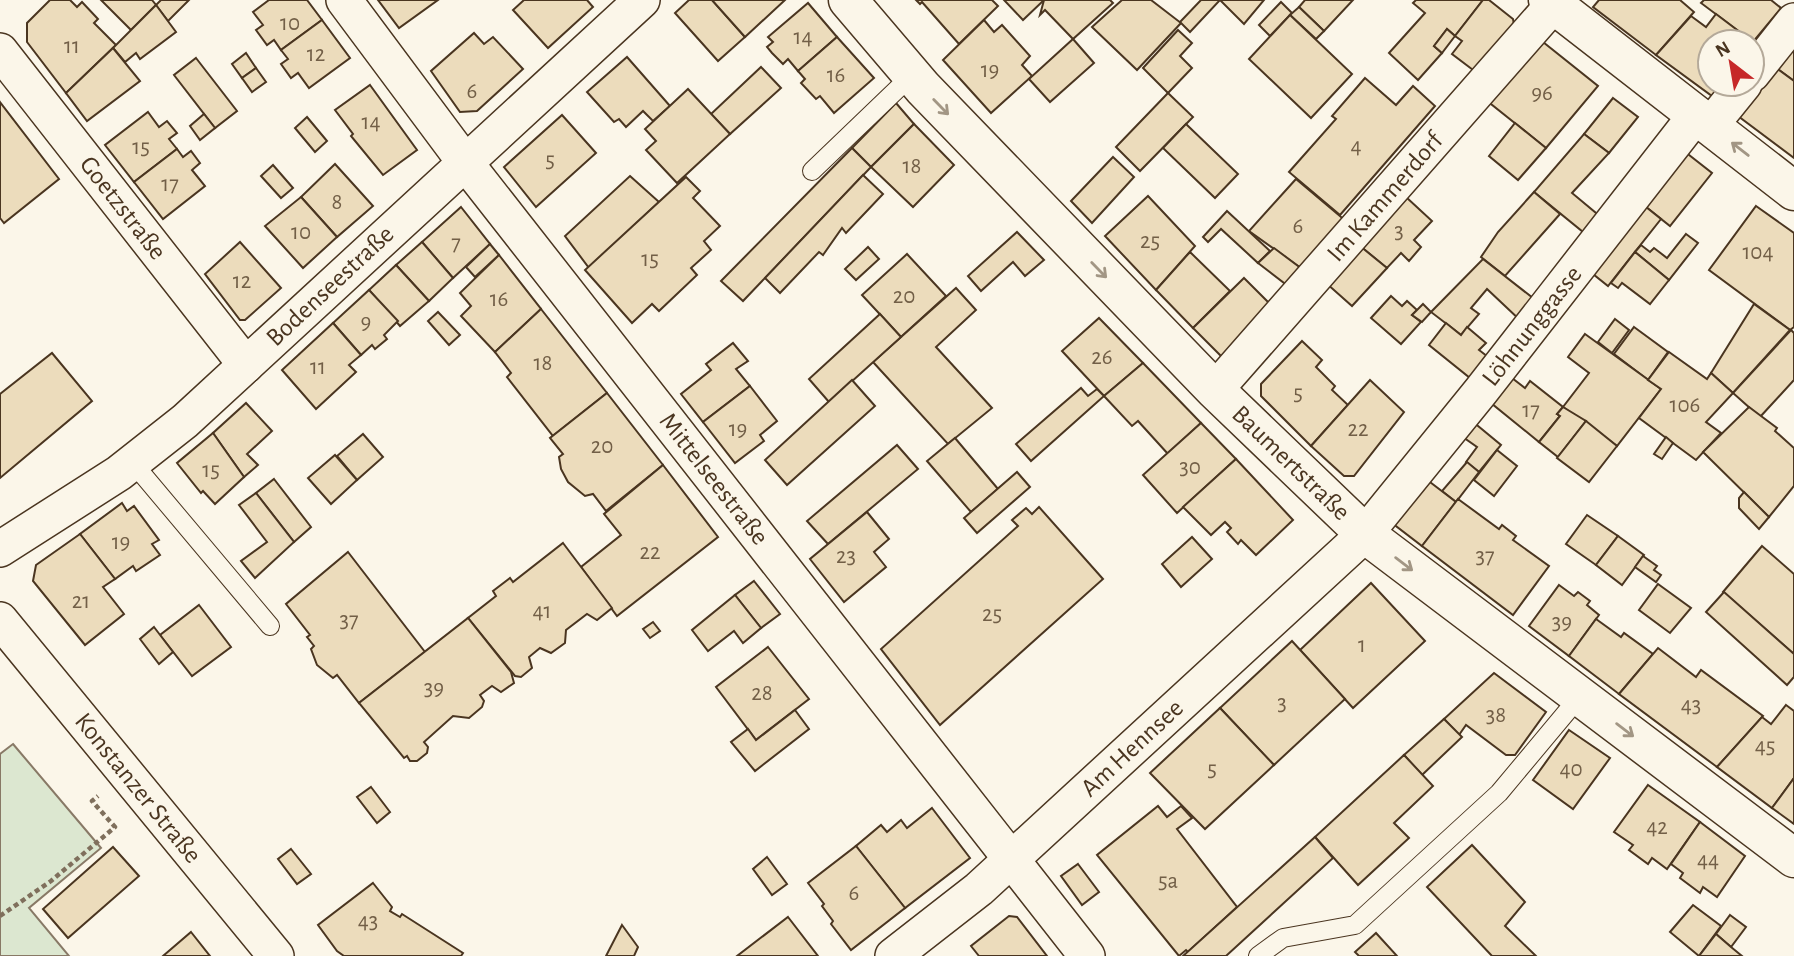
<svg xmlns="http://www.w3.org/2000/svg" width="1794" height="956" font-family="'Alegreya Sans',sans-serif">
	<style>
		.green { fill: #dce7d0; stroke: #887966; stroke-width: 2 }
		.building { fill: #ecdcbc; stroke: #4a3520; stroke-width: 2 }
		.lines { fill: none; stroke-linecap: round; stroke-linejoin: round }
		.lane-casing { stroke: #4a3520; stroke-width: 20 }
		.street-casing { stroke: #4a3520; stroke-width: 38 }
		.secondary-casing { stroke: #4a3520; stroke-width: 41 }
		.path { stroke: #7f6f5c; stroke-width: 4.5; stroke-dasharray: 5 3.5; stroke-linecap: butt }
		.lane { stroke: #fbf6e9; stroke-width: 18 }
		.street { stroke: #fbf6e9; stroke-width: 35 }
		.secondary { stroke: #fbf6e9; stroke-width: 38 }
		.oneway { stroke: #a29684 }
		.labels { text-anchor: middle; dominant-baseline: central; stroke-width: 5; stroke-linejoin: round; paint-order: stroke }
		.number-label { font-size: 23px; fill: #725f47 }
		.street-label { font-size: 26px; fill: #4a3520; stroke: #fbf6e9 }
	</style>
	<rect width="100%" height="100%" fill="#fbf6e9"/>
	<path class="green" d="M 13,744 L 101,848 L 29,908 L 69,956 L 0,956 L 0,754 Z"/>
	<g class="building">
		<path d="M 50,0 L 70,0 L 77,7 L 82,2 L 98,19 L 94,23 L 116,45 L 66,93 L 27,42 L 27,23 Z"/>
		<path d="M 101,0 L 152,0 L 156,5 L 131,30 Z"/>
		<path d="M 161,0 L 189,0 L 168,21 L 156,5 Z"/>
		<path d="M 269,0 L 307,0 L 322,20 L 281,50 L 274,40 L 267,45 L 256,30 L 263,25 L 253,12 Z"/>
		<path d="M 378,0 L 438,0 L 399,28 Z"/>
		<path d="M 524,0 L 587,0 L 593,7 L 548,48 L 513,10 Z"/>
		<path d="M 689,0 L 712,0 L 745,37 L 718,61 L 675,13 Z"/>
		<path d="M 712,0 L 785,0 L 745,37 Z"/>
		<path d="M 916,0 L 992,0 L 998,6 L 959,44 L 922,2 L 920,4 Z"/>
		<path d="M 1004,0 L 1044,0 L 1023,20 Z"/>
		<path d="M 1044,0 L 1110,0 L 1113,3 L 1073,39 L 1045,10 L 1040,15 Z"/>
		<path d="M 1122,0 L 1151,0 L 1181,23 L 1137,70 L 1092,27 Z"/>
		<path d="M 1201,0 L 1220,0 L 1190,32 L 1180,22 Z"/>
		<path d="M 1220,0 L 1264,0 L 1244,24 Z"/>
		<path d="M 1305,0 L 1353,0 L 1324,31 L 1299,7 Z"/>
		<path d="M 1416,0 L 1483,0 L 1455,36 L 1447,29 L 1434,46 L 1442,53 L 1418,80 L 1389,53 L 1425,13 L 1413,3 Z"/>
		<path d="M 1483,0 L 1489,0 L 1513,19 L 1515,30 L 1477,73 L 1452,54 L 1462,41 L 1455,36 Z"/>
		<path d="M 1599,0 L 1680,0 L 1694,12 L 1656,55 L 1593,7 Z"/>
		<path d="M 1771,0 L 1781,8 L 1753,42 L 1701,3 L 1704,0 Z"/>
		<path d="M 1281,2 L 1292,13 L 1270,36 L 1259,25 Z"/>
		<path d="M 808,3 L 837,37 L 798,71 L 788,59 L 783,64 L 772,53 L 767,47 L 773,42 L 768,37 Z"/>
		<path d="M 156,5 L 176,32 L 140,59 L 136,53 L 125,62 L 113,48 Z"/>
		<path d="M 1299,7 L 1324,31 L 1316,39 L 1290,15 Z"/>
		<path d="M 1716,14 L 1753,42 L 1710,42 L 1710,84 L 1721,84 L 1712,96 L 1656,55 L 1691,16 L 1706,27 Z"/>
		<path d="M 1290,15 L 1352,74 L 1311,118 L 1249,59 Z"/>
		<path d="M 322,20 L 350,58 L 309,88 L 298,73 L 291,78 L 281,64 L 288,59 L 281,50 Z"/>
		<path d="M 984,20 L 994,32 L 1002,25 L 1030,56 L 1022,65 L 1032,76 L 991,113 L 943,60 Z"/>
		<path d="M 1447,29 L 1455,36 L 1442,53 L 1434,46 Z"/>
		<path d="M 1178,30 L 1192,43 L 1180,56 L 1192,68 L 1168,93 L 1143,68 Z"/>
		<path d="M 474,33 L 484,44 L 493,37 L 523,69 L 477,111 L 460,112 L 431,71 Z"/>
		<path d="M 837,37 L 874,78 L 834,113 L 820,96 L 816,99 L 801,83 L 805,79 L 798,71 Z"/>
		<path d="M 1538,38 L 1598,86 L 1546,148 L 1486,100 Z"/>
		<path d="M 1073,39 L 1094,63 L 1050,102 L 1029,79 Z"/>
		<path d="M 1794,41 L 1794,81 L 1775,67 Z"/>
		<path d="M 113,48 L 140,81 L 87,121 L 66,93 Z"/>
		<path d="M 246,53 L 256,68 L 242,78 L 232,64 Z"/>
		<path d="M 627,57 L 670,106 L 653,121 L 643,111 L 626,127 L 619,119 L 614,122 L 587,92 Z"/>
		<path d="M 196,58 L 237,111 L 215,128 L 174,75 Z"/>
		<path d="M 761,67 L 781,88 L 730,134 L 711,114 Z"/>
		<path d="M 1775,67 L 1794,81 L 1794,158 L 1738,116 Z"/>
		<path d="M 256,68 L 266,82 L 252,92 L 242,78 Z"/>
		<path d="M 1365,78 L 1396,105 L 1413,86 L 1435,106 L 1340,215 L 1289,172 L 1336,119 L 1332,116 Z"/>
		<path d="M 370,85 L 417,150 L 383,175 L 351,136 L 353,134 L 335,110 Z"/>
		<path d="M 688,89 L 730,134 L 677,183 L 646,150 L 656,141 L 645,129 Z"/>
		<path d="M 1168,93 L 1193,117 L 1140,171 L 1116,147 Z"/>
		<path d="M 1613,98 L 1638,117 L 1609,153 L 1584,134 Z"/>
		<path d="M 0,102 L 59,179 L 4,223 L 0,218 Z"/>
		<path d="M 896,103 L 914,124 L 871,167 L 852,148 Z"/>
		<path d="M 148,112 L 159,127 L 167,121 L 177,133 L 169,139 L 177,149 L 134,182 L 105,145 Z"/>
		<path d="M 204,114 L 215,128 L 200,140 L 190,126 Z"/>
		<path d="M 562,115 L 596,153 L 536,207 L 504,167 Z"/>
		<path d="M 307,117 L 327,141 L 315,152 L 295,128 Z"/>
		<path d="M 1515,123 L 1546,148 L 1518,180 L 1489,156 Z"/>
		<path d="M 914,124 L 954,165 L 913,207 L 871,167 Z"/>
		<path d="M 1186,124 L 1238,174 L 1215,198 L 1163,148 Z"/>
		<path d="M 1584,134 L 1609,153 L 1572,193 L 1602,218 L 1588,236 L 1534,192 Z"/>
		<path d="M 852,148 L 871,167 L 743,301 L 721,281 Z"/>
		<path d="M 177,149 L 183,157 L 191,151 L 200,163 L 192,170 L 205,186 L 163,219 L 134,182 Z"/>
		<path d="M 1684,151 L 1712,173 L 1670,226 L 1641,203 Z"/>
		<path d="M 1113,157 L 1134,177 L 1092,223 L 1071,201 Z"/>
		<path d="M 335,164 L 373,206 L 337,237 L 301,197 Z"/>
		<path d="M 273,165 L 293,188 L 281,198 L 261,176 Z"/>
		<path d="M 863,175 L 883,194 L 846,233 L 842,228 L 823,255 L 819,252 L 780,293 L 765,278 Z"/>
		<path d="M 630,176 L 659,202 L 589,268 L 565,236 Z"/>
		<path d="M 686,177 L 700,191 L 693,198 L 720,226 L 704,241 L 711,250 L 691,268 L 697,275 L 659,311 L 652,304 L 632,323 L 585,270 Z"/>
		<path d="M 1296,179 L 1347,222 L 1302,269 L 1249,231 Z"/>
		<path d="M 1534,192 L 1560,214 L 1505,276 L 1481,257 L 1498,232 Z"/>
		<path d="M 1148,196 L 1195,246 L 1156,290 L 1105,236 Z"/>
		<path d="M 301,197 L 337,237 L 303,268 L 265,226 Z"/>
		<path d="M 1406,197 L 1432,221 L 1414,240 L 1421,247 L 1409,261 L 1401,253 L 1387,268 L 1360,246 Z"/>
		<path d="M 1641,203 L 1661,219 L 1608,286 L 1588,270 Z"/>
		<path d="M 1756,206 L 1794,233 L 1794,327 L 1790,330 L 1709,270 Z"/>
		<path d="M 461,207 L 490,244 L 453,278 L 422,242 Z"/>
		<path d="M 1227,211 L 1270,251 L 1258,263 L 1221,229 L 1208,242 L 1203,237 Z"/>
		<path d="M 1017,232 L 1044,260 L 1025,276 L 1013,262 L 981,291 L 968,276 Z"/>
		<path d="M 1686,234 L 1698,243 L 1669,280 L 1635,252 L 1641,245 L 1650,252 L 1654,248 L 1667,258 Z"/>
		<path d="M 240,242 L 281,288 L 245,320 L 240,320 L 205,274 Z"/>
		<path d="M 422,242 L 453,278 L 429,301 L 396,265 Z"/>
		<path d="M 490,244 L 499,255 L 475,277 L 466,267 Z"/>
		<path d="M 1360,246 L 1387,268 L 1352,306 L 1326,283 Z"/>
		<path d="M 868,247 L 879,259 L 856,280 L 845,269 Z"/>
		<path d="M 1274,248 L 1302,269 L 1288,286 L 1258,263 Z"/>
		<path d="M 1190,252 L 1230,291 L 1193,328 L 1156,290 Z"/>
		<path d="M 1635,252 L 1669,280 L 1650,304 L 1622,283 L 1618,288 L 1611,283 Z"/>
		<path d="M 907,254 L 946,296 L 901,337 L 862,295 Z"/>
		<path d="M 499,255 L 541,309 L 495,352 L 461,316 L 471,306 L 460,293 Z"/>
		<path d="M 1483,259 L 1538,302 L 1522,322 L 1487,289 L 1471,308 L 1479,314 L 1461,335 L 1431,312 Z"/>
		<path d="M 396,265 L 429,301 L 400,326 L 369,290 Z"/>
		<path d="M 1244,278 L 1272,306 L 1222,357 L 1193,328 Z"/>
		<path d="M 956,288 L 976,310 L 936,347 L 992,408 L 948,444 L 873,362 Z"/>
		<path d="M 369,290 L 398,321 L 384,335 L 387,339 L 375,349 L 372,345 L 361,355 L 333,323 Z"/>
		<path d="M 1391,296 L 1402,306 L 1407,301 L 1417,310 L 1412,315 L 1421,322 L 1401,344 L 1371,318 Z"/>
		<path d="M 1423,304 L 1431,312 L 1422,322 L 1412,315 Z"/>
		<path d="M 1754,304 L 1790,330 L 1733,393 L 1711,373 Z"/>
		<path d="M 541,309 L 607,393 L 553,436 L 507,377 L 511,373 L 495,352 Z"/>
		<path d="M 438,312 L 460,335 L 449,345 L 428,321 Z"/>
		<path d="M 880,314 L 901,337 L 829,402 L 809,379 Z"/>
		<path d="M 1099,318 L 1143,363 L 1104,396 L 1062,351 Z"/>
		<path d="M 1615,319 L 1629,330 L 1612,353 L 1598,342 Z"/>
		<path d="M 333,323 L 361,355 L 349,365 L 356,372 L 316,409 L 282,370 Z"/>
		<path d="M 1446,323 L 1461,335 L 1467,327 L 1486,343 L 1479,350 L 1492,360 L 1475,382 L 1429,345 Z"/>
		<path d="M 1634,327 L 1668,352 L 1648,380 L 1614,354 Z"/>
		<path d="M 1791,330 L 1794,333 L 1794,380 L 1760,417 L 1733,393 Z"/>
		<path d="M 1585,334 L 1661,389 L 1617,446 L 1563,407 L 1589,373 L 1568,357 Z"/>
		<path d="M 1302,341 L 1322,360 L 1316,367 L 1335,386 L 1332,390 L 1348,405 L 1311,446 L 1261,396 L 1261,384 Z"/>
		<path d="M 733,343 L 748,361 L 736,369 L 750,386 L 703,422 L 681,394 L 711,370 L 706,364 Z"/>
		<path d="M 1669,352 L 1707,379 L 1711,373 L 1733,393 L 1706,422 L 1721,433 L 1696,460 L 1639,418 L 1661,389 L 1648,380 Z"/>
		<path d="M 52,353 L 92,401 L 0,478 L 0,394 Z"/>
		<path d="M 1143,363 L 1201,423 L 1168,454 L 1138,421 L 1132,426 L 1104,396 Z"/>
		<path d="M 1512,378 L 1525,388 L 1530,381 L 1563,407 L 1557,414 L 1560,416 L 1539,442 L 1491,403 Z"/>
		<path d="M 852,380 L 875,406 L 787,485 L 765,460 Z"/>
		<path d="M 1370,380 L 1404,412 L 1354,476 L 1344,476 L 1311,446 Z"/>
		<path d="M 750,386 L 777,421 L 760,435 L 764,441 L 735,463 L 703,422 Z"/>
		<path d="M 1081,388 L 1088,396 L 1097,389 L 1104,396 L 1031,461 L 1016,444 Z"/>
		<path d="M 607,393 L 663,465 L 606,511 L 593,494 L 585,496 L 568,482 L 561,469 L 559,457 L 563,454 L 550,438 Z"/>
		<path d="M 246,403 L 272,431 L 247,454 L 258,465 L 244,477 L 213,433 Z"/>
		<path d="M 1563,407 L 1586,421 L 1558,457 L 1539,442 L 1560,416 L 1557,414 Z"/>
		<path d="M 1749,407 L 1777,428 L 1775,431 L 1794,448 L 1794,486 L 1769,517 L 1703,452 Z"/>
		<path d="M 1472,421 L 1501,445 L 1479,472 L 1466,462 L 1477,447 L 1460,435 Z"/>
		<path d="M 1586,421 L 1617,446 L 1589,482 L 1557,458 Z"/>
		<path d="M 1201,423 L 1236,459 L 1177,513 L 1143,475 Z"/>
		<path d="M 213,433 L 244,477 L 215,504 L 203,491 L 201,493 L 177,463 Z"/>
		<path d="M 363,434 L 383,457 L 357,480 L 337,456 Z"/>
		<path d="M 1666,437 L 1673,443 L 1662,459 L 1654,454 Z"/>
		<path d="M 955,438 L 998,489 L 971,512 L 927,461 Z"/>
		<path d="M 897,445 L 918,469 L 828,544 L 807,521 Z"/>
		<path d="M 1497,450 L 1517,466 L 1494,496 L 1474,480 Z"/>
		<path d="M 335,455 L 357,480 L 331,504 L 308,478 Z"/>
		<path d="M 1236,459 L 1293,520 L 1256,555 L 1241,540 L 1238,544 L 1227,532 L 1231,528 L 1225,522 L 1211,535 L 1183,507 Z"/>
		<path d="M 1467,462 L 1479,472 L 1456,502 L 1442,491 Z"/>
		<path d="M 663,465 L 718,537 L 617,616 L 581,567 L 621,535 L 604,514 Z"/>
		<path d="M 1017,472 L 1030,487 L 977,533 L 964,518 Z"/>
		<path d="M 274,479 L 311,527 L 294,542 L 256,493 Z"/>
		<path d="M 1426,479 L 1456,502 L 1422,546 L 1392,523 Z"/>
		<path d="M 1744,492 L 1769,517 L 1759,529 L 1739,508 L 1739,498 Z"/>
		<path d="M 256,493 L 294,542 L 255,578 L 241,561 L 267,542 L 239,505 Z"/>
		<path d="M 1458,499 L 1499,529 L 1502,525 L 1516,536 L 1513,540 L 1549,566 L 1513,615 L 1422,546 Z"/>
		<path d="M 122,503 L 127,511 L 134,506 L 159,540 L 152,544 L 160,555 L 136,571 L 133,566 L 115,579 L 80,534 Z"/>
		<path d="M 1039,507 L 1103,579 L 940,725 L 881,649 L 1018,526 L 1012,520 L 1026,508 L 1032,514 Z"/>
		<path d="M 867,512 L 889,539 L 874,552 L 886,567 L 844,602 L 810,559 Z"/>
		<path d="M 1587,515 L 1618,536 L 1596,565 L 1566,544 Z"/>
		<path d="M 80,534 L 115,579 L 103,587 L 124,614 L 85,645 L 33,581 L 36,565 Z"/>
		<path d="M 1618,536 L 1644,555 L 1622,585 L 1596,565 Z"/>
		<path d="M 1192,537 L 1212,559 L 1181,587 L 1162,564 Z"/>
		<path d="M 563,543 L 612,608 L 597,620 L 587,614 L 566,630 L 565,643 L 551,653 L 540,648 L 529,657 L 532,668 L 521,677 L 515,676 L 468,618 L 496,596 L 493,591 L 510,578 L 513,582 Z"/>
		<path d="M 1762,546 L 1794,574 L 1794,654 L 1723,592 Z"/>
		<path d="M 348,552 L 425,652 L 359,703 L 337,675 L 333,678 L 317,665 L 311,649 L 314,646 L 307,637 L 310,635 L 286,604 Z"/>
		<path d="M 1643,556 L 1657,566 L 1654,570 L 1661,575 L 1656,582 L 1635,567 Z"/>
		<path d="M 754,581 L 780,614 L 761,628 L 735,595 Z"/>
		<path d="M 1371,583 L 1425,641 L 1353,708 L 1300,650 Z"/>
		<path d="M 1658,584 L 1691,608 L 1670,633 L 1639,610 Z"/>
		<path d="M 1559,585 L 1574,596 L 1578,592 L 1590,601 L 1587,605 L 1599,615 L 1569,656 L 1529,626 Z"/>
		<path d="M 1724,592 L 1794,654 L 1794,677 L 1787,685 L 1706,612 Z"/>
		<path d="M 735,595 L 761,628 L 743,643 L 734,631 L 708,651 L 692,630 Z"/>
		<path d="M 199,605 L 231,647 L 192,676 L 160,635 Z"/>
		<path d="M 468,618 L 511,672 L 514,683 L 501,692 L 492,686 L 480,695 L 484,701 L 482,707 L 469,718 L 453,716 L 424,742 L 428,747 L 427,753 L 417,761 L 410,761 L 407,756 L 404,758 L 359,703 Z"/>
		<path d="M 1596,619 L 1621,637 L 1624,633 L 1653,654 L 1619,694 L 1569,656 Z"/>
		<path d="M 653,622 L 660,631 L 650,638 L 643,629 Z"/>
		<path d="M 154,627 L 173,652 L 159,664 L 140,639 Z"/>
		<path d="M 1292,641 L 1345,699 L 1274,765 L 1220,708 Z"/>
		<path d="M 768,647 L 809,699 L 756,740 L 716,687 Z"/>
		<path d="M 1658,648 L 1696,677 L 1701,670 L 1763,716 L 1717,767 L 1619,694 Z"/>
		<path d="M 1494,673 L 1546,712 L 1515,755 L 1506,755 L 1466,725 L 1459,735 L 1444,719 Z"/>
		<path d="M 1786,705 L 1794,711 L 1794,778 L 1772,808 L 1717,767 L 1762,717 L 1771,724 Z"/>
		<path d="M 1220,708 L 1274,765 L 1205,829 L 1150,773 Z"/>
		<path d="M 795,710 L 809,729 L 755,771 L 731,742 L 748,729 L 756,740 Z"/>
		<path d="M 1444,719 L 1462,737 L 1422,775 L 1404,755 Z"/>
		<path d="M 1569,730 L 1610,758 L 1573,809 L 1533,780 Z"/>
		<path d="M 1404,755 L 1433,786 L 1394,823 L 1409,838 L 1358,885 L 1315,837 Z"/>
		<path d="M 1794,778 L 1794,824 L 1772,808 Z"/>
		<path d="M 1648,785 L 1700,822 L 1667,869 L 1652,858 L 1648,864 L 1629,850 L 1633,845 L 1614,832 Z"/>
		<path d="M 371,787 L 390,812 L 377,823 L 357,797 Z"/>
		<path d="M 1158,806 L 1167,817 L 1181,806 L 1192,818 L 1177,829 L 1237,907 L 1188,952 L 1186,950 L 1179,956 L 1097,855 Z"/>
		<path d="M 932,808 L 970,858 L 905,908 L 856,846 L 881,825 L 887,832 L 901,820 L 907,828 Z"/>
		<path d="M 1700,822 L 1745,856 L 1717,897 L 1703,887 L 1700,893 L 1680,878 L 1683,873 L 1671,864 Z"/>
		<path d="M 1315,837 L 1333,858 L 1226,956 L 1183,956 Z"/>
		<path d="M 1472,845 L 1525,902 L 1505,926 L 1536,956 L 1492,956 L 1427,887 Z"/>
		<path d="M 856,846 L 905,908 L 851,950 L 831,924 L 833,921 L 822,906 L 824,904 L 808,883 Z"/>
		<path d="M 113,847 L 139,876 L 68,938 L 43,909 Z"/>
		<path d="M 291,849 L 311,874 L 297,884 L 278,859 Z"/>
		<path d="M 767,857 L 787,884 L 772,895 L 753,869 Z"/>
		<path d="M 1078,864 L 1099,892 L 1082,905 L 1061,876 Z"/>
		<path d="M 373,883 L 392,907 L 390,911 L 400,917 L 402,914 L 463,953 L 461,956 L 344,956 L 337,951 L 318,925 Z"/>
		<path d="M 1693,905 L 1721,926 L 1699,956 L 1670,932 Z"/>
		<path d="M 1730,915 L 1746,927 L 1731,947 L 1716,934 Z"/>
		<path d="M 1009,916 L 1017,917 L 1047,956 L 979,956 L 971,946 Z"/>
		<path d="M 788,917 L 818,956 L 737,956 Z"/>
		<path d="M 622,925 L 638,947 L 634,956 L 606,956 Z"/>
		<path d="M 191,932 L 210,956 L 163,956 Z"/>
		<path d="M 1376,933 L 1397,956 L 1359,956 L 1355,952 Z"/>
		<path d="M 1716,934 L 1731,947 L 1742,956 L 1699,956 Z"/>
	</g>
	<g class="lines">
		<defs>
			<g id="lane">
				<path d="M 812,171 L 912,75"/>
				<path d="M 133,463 L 270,626"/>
				<path d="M 1258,956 L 1283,938 L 1355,925 L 1499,793 L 1580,696"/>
			</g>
			<g id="street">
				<path d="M 344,0 L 464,161 L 1087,956"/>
				<path d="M 0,51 L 246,365"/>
				<path d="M 1752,74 L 1794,21"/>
				<path d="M 1710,126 L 1744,84"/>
				<path d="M 1215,390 L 1554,4"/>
				<path d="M 0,549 L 119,473 L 185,421 L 642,0"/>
				<path d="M 0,620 L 276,956"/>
				<path d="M 893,956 L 979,889 L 1365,534 L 1481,391 L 1696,115"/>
			</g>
			<g id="secondary">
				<path d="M 848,0 L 923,88 L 1215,390 L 1365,534 L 1794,858"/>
				<path d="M 1548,0 L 1794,191"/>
			</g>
		</defs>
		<use href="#lane" class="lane-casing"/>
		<use href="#street" class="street-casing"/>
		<use href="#secondary" class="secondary-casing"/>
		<path class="path" d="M 0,916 L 51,881 L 115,827 L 92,801 L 98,796"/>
		<use href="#lane" class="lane"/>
		<use href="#street" class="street"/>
		<use href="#secondary" class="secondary"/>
	</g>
	<defs><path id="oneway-shaft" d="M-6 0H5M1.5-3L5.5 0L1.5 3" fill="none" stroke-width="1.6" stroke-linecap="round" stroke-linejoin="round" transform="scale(1.75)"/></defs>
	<g class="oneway">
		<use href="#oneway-shaft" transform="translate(941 107) rotate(46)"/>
		<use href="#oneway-shaft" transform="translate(1740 149) rotate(-142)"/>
		<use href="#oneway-shaft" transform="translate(1099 270) rotate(46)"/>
		<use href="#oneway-shaft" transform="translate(1404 564) rotate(37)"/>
		<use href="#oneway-shaft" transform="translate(1625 730) rotate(37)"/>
	</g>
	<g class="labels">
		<g class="number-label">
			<text x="290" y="23">10</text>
			<text x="803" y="37">14</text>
			<text x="72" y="46">11</text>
			<text x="316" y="54">12</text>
			<text x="990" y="70">19</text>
			<text x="836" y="75">16</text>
			<text x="472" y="91">6</text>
			<text x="1542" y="93">96</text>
			<text x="371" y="122">14</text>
			<text x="1356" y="146">4</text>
			<text x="141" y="147">15</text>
			<text x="550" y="160">5</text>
			<text x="912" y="166">18</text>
			<text x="170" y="184">17</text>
			<text x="337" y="202">8</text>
			<text x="1298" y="226">6</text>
			<text x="1399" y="231">3</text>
			<text x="301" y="232">10</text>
			<text x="1150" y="241">25</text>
			<text x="456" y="243">7</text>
			<text x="1758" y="252">104</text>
			<text x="650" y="259">15</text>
			<text x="242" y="281">12</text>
			<text x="904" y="296">20</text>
			<text x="499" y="299">16</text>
			<text x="366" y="322">9</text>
			<text x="1102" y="357">26</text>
			<text x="543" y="363">18</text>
			<text x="318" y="367">11</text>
			<text x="1298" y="393">5</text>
			<text x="1685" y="405">106</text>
			<text x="1531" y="410">17</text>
			<text x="738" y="429">19</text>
			<text x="1358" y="429">22</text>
			<text x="602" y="446">20</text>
			<text x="1190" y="467">30</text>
			<text x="211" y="470">15</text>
			<text x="121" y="542">19</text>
			<text x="650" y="552">22</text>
			<text x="846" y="556">23</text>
			<text x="1485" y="556">37</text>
			<text x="81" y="601">21</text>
			<text x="542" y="611">41</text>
			<text x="992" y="614">25</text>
			<text x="349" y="620">37</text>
			<text x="1562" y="622">39</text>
			<text x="1362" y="645">1</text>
			<text x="434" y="688">39</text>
			<text x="762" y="693">28</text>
			<text x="1282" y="703">3</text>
			<text x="1691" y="705">43</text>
			<text x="1496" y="715">38</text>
			<text x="1765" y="746">45</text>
			<text x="1212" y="769">5</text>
			<text x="1571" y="769">40</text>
			<text x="1657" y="827">42</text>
			<text x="1708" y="860">44</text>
			<text x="1168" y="881">5a</text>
			<text x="854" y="893">6</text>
			<text x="368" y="921">43</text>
		</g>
		<g class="street-label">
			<text transform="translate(1385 197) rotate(-49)">Im Kammerdorf</text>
			<text transform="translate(123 208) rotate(52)">Goetzstraße</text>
			<text transform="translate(330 286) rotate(-43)">Bodenseestraße</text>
			<text transform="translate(1532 326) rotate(-52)">Löhnunggasse</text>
			<text transform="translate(1291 463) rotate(44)">Baumertstraße</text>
			<text transform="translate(714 479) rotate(52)">Mittelseestraße</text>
			<text transform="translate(1132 748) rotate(-43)">Am Hennsee</text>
			<text transform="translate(138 788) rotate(51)">Konstanzer Straße</text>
		</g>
	</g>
	<g transform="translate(1731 63) rotate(329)"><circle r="33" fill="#fbf6e9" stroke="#b4a999" stroke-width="2"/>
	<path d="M0-5L12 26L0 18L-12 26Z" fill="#c62828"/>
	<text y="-10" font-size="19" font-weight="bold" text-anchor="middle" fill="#4a3520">N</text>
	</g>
</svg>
